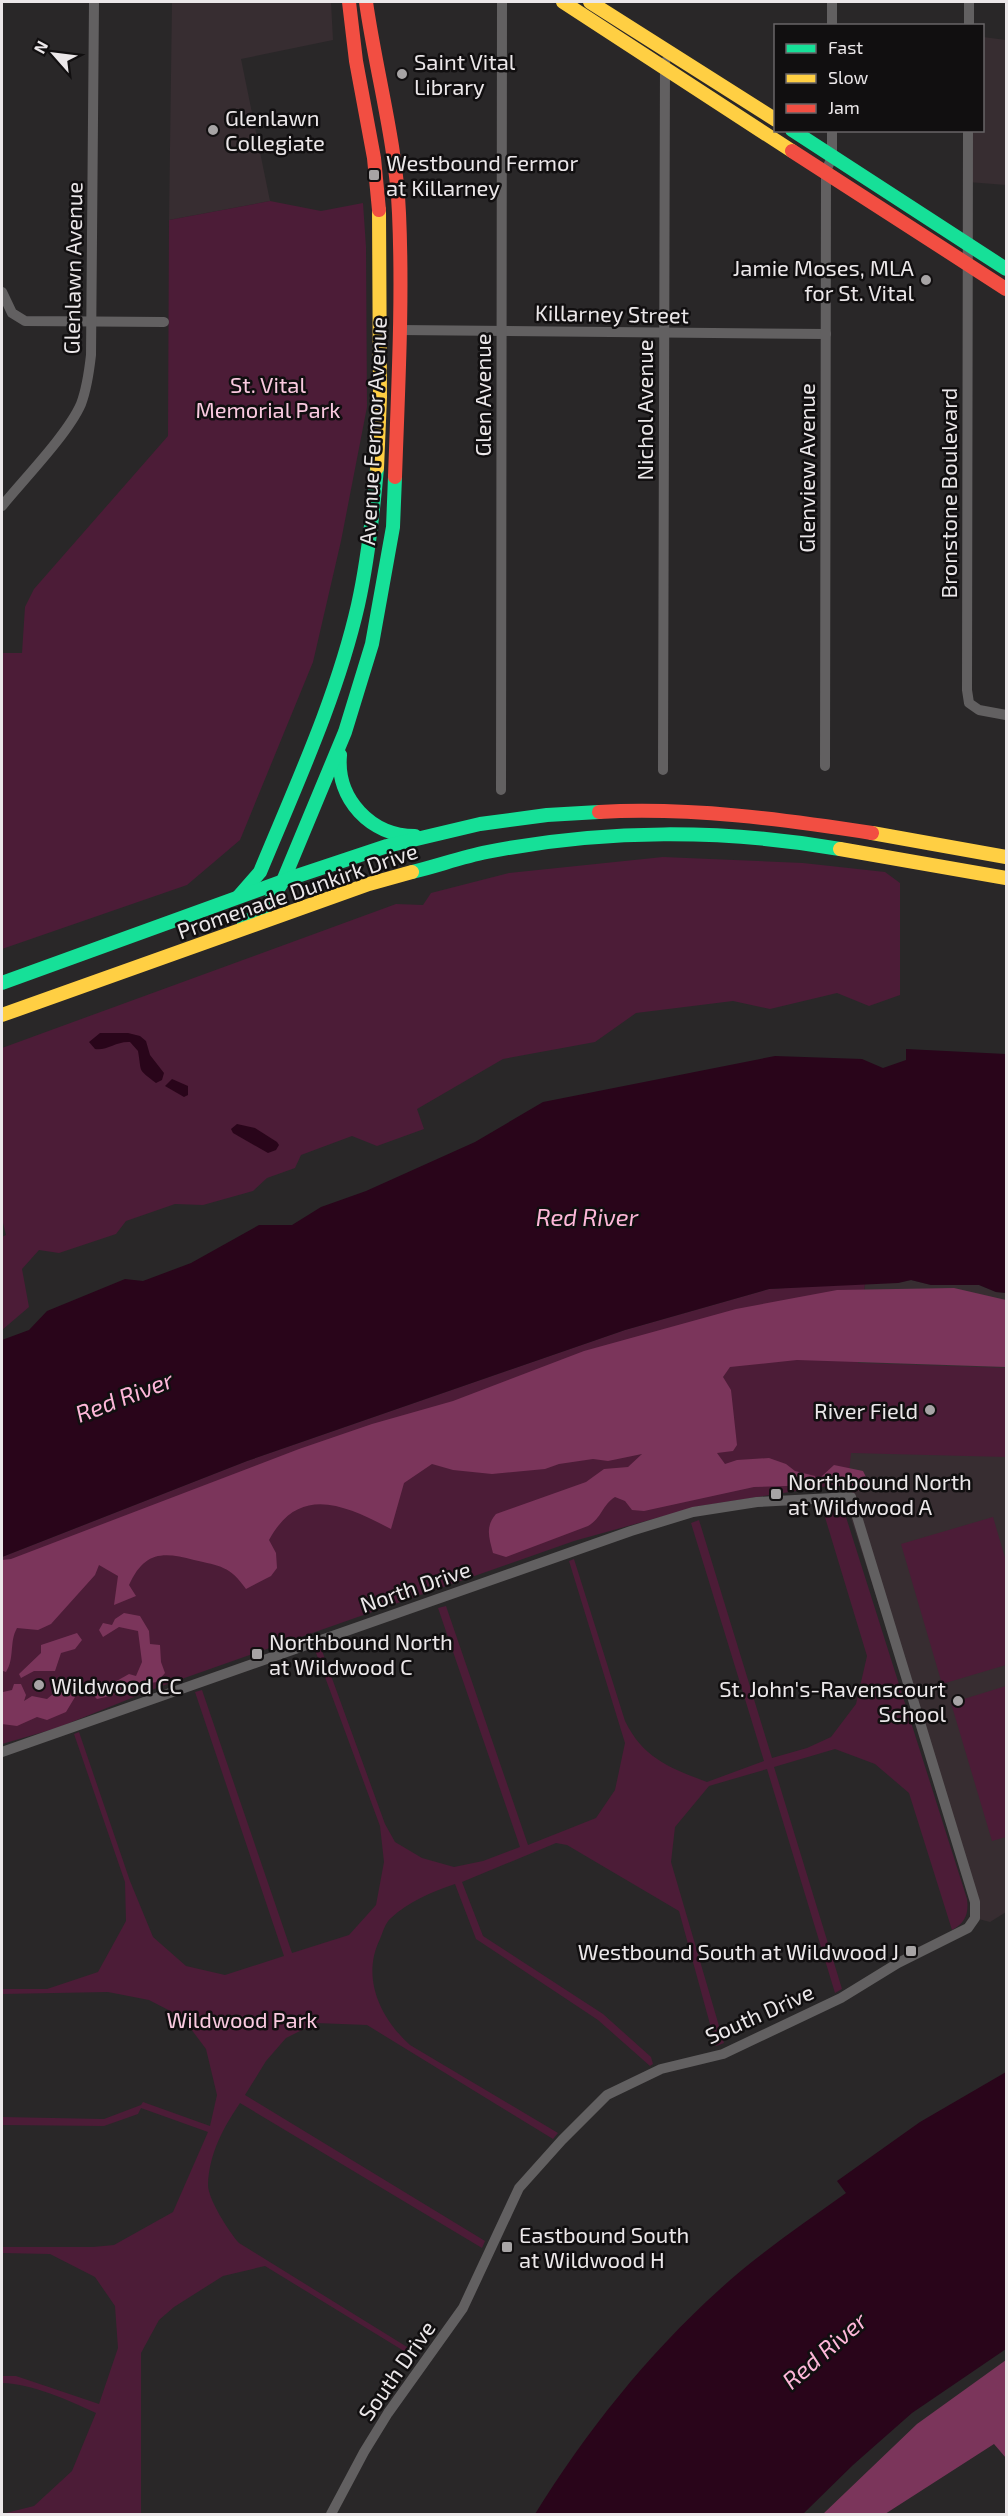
<svg xmlns="http://www.w3.org/2000/svg" width="1008" height="2516" font-family="'Exo 2',sans-serif">
	<style>
		.built { fill: #372d31 }
		.green { fill: #4c1c37 }
		.forest { fill: #7b355b }
		.water { fill: #29051a }
		.lines { fill: none; stroke-linecap: round; stroke-linejoin: round }
		.street { stroke: #626061; stroke-width: 10 }
		.fast { stroke: #16e098; stroke-width: 14 }
		.slow { stroke: #ffcf43; stroke-width: 14 }
		.jam { stroke: #f24e42; stroke-width: 14 }
		.poi-dot { fill: #a7a4a5; stroke: #110f10; stroke-width: 2 }
		.labels { text-anchor: middle; dominant-baseline: central; stroke-width: 5; stroke-linejoin: round; paint-order: stroke }
		.poi-label { font-size: 22px; fill: #ebe7e9; stroke: #110f10; text-anchor: start }
		.street-label { font-size: 22px; fill: #ebe7e9; stroke: #110f10 }
		.park-label { font-size: 22px; fill: #facae0; stroke: #110f10 }
		.water-label { font-size: 24px; font-style: italic; fill: #feb7d9; stroke: #110f10 }
	</style>
	<rect width="100%" height="100%" fill="#292728"/>
	<g class="built">
		<path d="M 172,2 L 331,2 L 333,40 L 241,59 L 270,201 L 169,220 Z"/>
		<path d="M 983,37 L 1006,40 L 1006,185 L 968,182 L 968,131 L 982,130 Z"/>
		<path d="M 911,1280 L 931,1285 L 979,1285 L 996,1292 L 1006,1293 L 1006,1912 L 990,1922 L 975,1918 L 975,1902 L 845,1500 L 865,1283 L 898,1283 Z"/>
	</g>
	<g class="green">
		<path d="M 270,201 L 321,211 L 363,203 L 366,247 L 367,407 L 341,541 L 313,662 L 240,840 L 187,885 L 2,949 L 2,653 L 22,653 L 25,607 L 34,589 L 168,436 L 169,220 Z"/>
		<path d="M 663,857 L 803,863 L 885,872 L 900,883 L 900,995 L 869,1006 L 837,993 L 770,1009 L 733,1001 L 636,1013 L 595,1042 L 503,1059 L 417,1109 L 424,1129 L 377,1146 L 352,1136 L 301,1155 L 295,1168 L 267,1178 L 253,1191 L 203,1205 L 175,1204 L 126,1221 L 116,1234 L 59,1253 L 39,1250 L 22,1269 L 29,1307 L 2,1330 L 2,1237 L 6,1235 L 2,1219 L 2,1048 L 396,904 L 423,905 L 431,893 L 509,873 Z"/>
		<path d="M 865,1283 L 858,1363 L 1006,1368 L 1006,1457 L 851,1453 L 848,1483 L 700,1506 L 574,1541 L 159,1687 L 57,1728 L 2,1744 L 2,1557 L 247,1461 L 625,1330 L 769,1289 Z"/>
		<path d="M 827,1503 L 839,1507 L 846,1517 L 967,1899 C 969,1914 965,1923 952,1930 L 909,1793 L 875,1764 L 835,1749 L 774,1767 L 842,1989 L 835,1993 L 767,1769 L 709,1786 L 675,1827 L 671,1862 L 724,2043 L 716,2046 L 679,1911 L 567,1845 L 556,1843 L 462,1882 L 483,1936 L 603,2014 L 651,2057 L 653,2064 L 650,2066 L 598,2020 L 476,1939 L 455,1884 C 432,1892 409,1901 391,1918 C 385,1923 383,1932 380,1939 C 361,1977 380,2018 410,2045 L 558,2133 L 553,2139 L 367,2025 L 316,2023 L 286,2038 L 266,2061 L 245,2095 L 485,2241 L 482,2248 L 240,2103 C 223,2128 209,2154 208,2185 C 208,2199 229,2232 239,2243 L 420,2355 L 417,2359 L 265,2266 L 223,2276 L 174,2307 L 159,2320 L 141,2353 L 141,2514 L 2,2514 L 34,2506 L 72,2471 L 96,2413 C 68,2400 33,2384 2,2383 L 2,2376 L 16,2376 L 99,2404 L 118,2348 L 115,2306 L 95,2277 L 50,2254 L 2,2253 L 2,2247 L 93,2247 L 114,2245 L 173,2212 L 208,2132 L 141,2108 L 138,2114 L 104,2126 L 2,2125 L 2,2117 L 104,2119 L 141,2105 L 143,2102 L 210,2126 L 217,2095 L 206,2049 L 182,2017 L 149,2000 L 108,1992 L 2,1994 L 2,1989 L 47,1989 L 98,1972 L 126,1921 L 125,1882 L 74,1734 L 79,1732 L 130,1881 L 153,1937 L 186,1966 L 225,1975 L 284,1956 L 195,1692 L 202,1690 L 292,1953 L 349,1935 L 376,1905 L 384,1862 L 380,1826 L 315,1650 L 321,1648 L 385,1824 L 395,1842 L 422,1858 L 454,1867 L 483,1861 L 520,1847 L 438,1608 L 446,1606 L 528,1845 L 596,1818 L 615,1790 L 625,1743 L 569,1561 L 574,1559 L 625,1721 C 643,1758 670,1768 707,1782 L 764,1761 L 691,1523 L 699,1520 L 772,1758 L 807,1748 L 831,1737 L 856,1704 L 867,1656 L 821,1504 Z"/>
		<path d="M 993,1517 L 1006,1561 L 1006,1665 L 942,1684 L 901,1544 Z"/>
		<path d="M 1006,1686 L 1006,1837 L 992,1841 L 951,1703 Z"/>
	</g>
	<g class="forest">
		<path d="M 954,1288 L 1006,1300 L 1006,1367 L 797,1360 L 730,1367 L 723,1377 L 731,1390 L 737,1445 L 733,1451 L 717,1453 L 725,1464 L 737,1460 L 769,1458 L 786,1464 L 795,1471 L 815,1476 L 817,1485 L 754,1487 L 644,1511 L 632,1510 L 625,1501 L 615,1497 C 602,1505 602,1518 588,1526 L 506,1557 L 493,1553 C 489,1537 485,1527 496,1514 L 586,1482 L 604,1469 L 628,1467 L 642,1454 L 608,1461 L 593,1459 L 559,1464 L 545,1469 L 492,1474 L 453,1470 L 432,1464 L 404,1483 L 391,1529 C 346,1506 300,1483 269,1540 L 276,1553 L 277,1568 L 271,1576 L 246,1589 C 230,1566 220,1566 194,1560 C 162,1551 144,1552 129,1585 L 136,1596 L 114,1605 L 118,1576 L 99,1565 L 95,1575 L 51,1624 L 38,1630 L 17,1628 C 9,1642 15,1658 6,1672 L 3,1671 L 2,1560 L 11,1559 L 299,1449 L 372,1424 L 453,1401 L 584,1351 L 736,1309 L 837,1290 Z"/>
		<path d="M 834,1465 L 863,1471 L 870,1485 L 853,1493 L 845,1487 L 820,1482 L 822,1476 Z"/>
		<path d="M 124,1613 L 140,1616 L 149,1631 L 150,1644 L 160,1645 L 161,1662 L 165,1673 L 157,1682 C 135,1684 118,1695 97,1699 L 92,1694 L 102,1682 L 113,1683 L 129,1674 L 136,1676 L 142,1662 L 138,1631 L 119,1627 L 103,1637 L 99,1630 L 103,1623 L 112,1625 L 115,1619 Z"/>
		<path d="M 77,1633 L 82,1640 L 75,1649 L 61,1653 L 55,1671 L 34,1671 L 21,1678 L 19,1674 L 41,1653 L 41,1645 Z"/>
		<path d="M 58,1682 L 66,1687 L 75,1697 L 66,1712 L 47,1720 L 37,1717 L 17,1726 L 2,1724 L 2,1732 L 3,1692 L 12,1690 L 14,1684 L 21,1684 L 26,1695 L 24,1701 L 32,1696 L 47,1699 L 59,1689 Z"/>
		<path d="M 1006,2360 L 1006,2458 L 994,2444 L 885,2514 L 823,2514 L 917,2424 Z"/>
	</g>
	<g class="water">
		<path d="M 100,1033 L 128,1033 L 140,1036 L 146,1041 L 150,1055 L 164,1073 L 162,1080 L 156,1083 C 137,1068 142,1074 138,1051 L 130,1042 C 116,1041 107,1051 95,1049 L 89,1042 Z"/>
		<path d="M 906,1049 L 1006,1054 L 1006,1293 L 996,1292 L 979,1285 L 931,1285 L 911,1280 L 898,1283 L 769,1289 L 625,1330 L 247,1461 L 2,1557 L 2,1340 L 29,1330 L 47,1311 L 125,1279 L 143,1281 L 191,1263 L 259,1225 L 292,1225 L 321,1207 L 366,1191 L 475,1142 L 543,1102 L 775,1056 L 862,1059 L 883,1068 L 906,1060 Z"/>
		<path d="M 172,1079 L 188,1086 L 188,1095 L 184,1097 L 165,1086 Z"/>
		<path d="M 237,1124 L 255,1128 L 277,1142 L 279,1145 L 276,1150 L 268,1153 L 233,1133 L 231,1129 Z"/>
		<path d="M 1006,2072 L 1006,2349 L 912,2413 L 853,2465 L 803,2514 L 535,2514 C 586,2432 647,2355 719,2290 C 758,2254 803,2224 846,2193 L 837,2181 L 920,2122 Z"/>
	</g>
	<g class="lines">
		<g class="street">
			<path d="M 832,26 L 832,2"/>
			<path d="M 969,26 L 969,2"/>
			<path d="M 968,130 L 967,690 L 969,703 L 979,710 L 1006,715"/>
			<path d="M 2,292 L 12,313 L 25,321 L 164,322"/>
			<path d="M 399,330 L 826,334"/>
			<path d="M 2,506 C 23,480 68,434 81,404 C 87,388 89,373 91,355 L 94,2"/>
			<path d="M 825,766 L 826,171 L 832,157 L 832,130"/>
			<path d="M 663,770 L 665,62"/>
			<path d="M 501,790 L 502,2"/>
			<path d="M 2,1752 L 631,1531 L 693,1512 L 757,1502 L 851,1497 L 975,1902 L 975,1918 L 968,1928 L 898,1963 L 841,1998 L 723,2054 L 661,2069 L 607,2095 L 562,2140 L 519,2188 L 463,2308 L 388,2413 L 364,2452 L 331,2514"/>
		</g>
		<g class="fast">
			<path d="M 792,130 L 1006,269"/>
			<path d="M 340,755 C 336,799 371,836 415,836"/>
			<path d="M 412,872 C 437,866 462,857 487,852 C 603,829 725,829 840,849"/>
			<path d="M 239,896 L 260,872 C 296,785 337,697 358,605 C 368,560 373,514 377,468"/>
			<path d="M 244,924 L 267,906 L 283,881 L 345,732 L 372,644 L 393,527 L 395,477"/>
			<path d="M 2,983 L 297,876 L 387,846 L 480,824 L 547,815 L 599,812"/>
		</g>
		<g class="slow">
			<path d="M 563,2 L 792,151"/>
			<path d="M 590,2 L 776,120"/>
			<path d="M 377,468 L 380,397 L 379,210"/>
			<path d="M 872,833 L 1006,857"/>
			<path d="M 840,849 L 1006,878"/>
			<path d="M 2,1015 L 369,884 L 412,872"/>
		</g>
		<g class="jam">
			<path d="M 349,2 L 356,61 L 374,158 L 379,210"/>
			<path d="M 366,2 C 376,72 396,142 399,213 C 403,301 398,389 395,477"/>
			<path d="M 792,151 L 1006,289"/>
			<path d="M 599,812 C 690,807 782,819 872,833"/>
		</g>
	</g>
	<g class="poi-dot">
		<circle cx="402" cy="74" r="6"/>
		<circle cx="213" cy="130" r="6"/>
		<rect x="368" y="169" width="12" height="12" rx="3"/>
		<circle cx="926" cy="280" r="6"/>
		<circle cx="930" cy="1410" r="6"/>
		<rect x="770" y="1488" width="12" height="12" rx="3"/>
		<rect x="251" y="1648" width="12" height="12" rx="3"/>
		<circle cx="39" cy="1685" r="6"/>
		<circle cx="958" cy="1701" r="6"/>
		<rect x="905" y="1945" width="12" height="12" rx="3"/>
		<rect x="501" y="2241" width="12" height="12" rx="3"/>
	</g>
	<g class="labels">
		<g class="poi-label">
			<text x="414" y="61">Saint Vital<tspan x="414" dy="25">Library</tspan></text>
			<text x="225" y="117">Glenlawn<tspan x="225" dy="25">Collegiate</tspan></text>
			<text x="386" y="162">Westbound Fermor<tspan x="386" dy="25">at Killarney</tspan></text>
			<text x="914" y="267" text-anchor="end">Jamie Moses, MLA<tspan x="914" dy="25">for St. Vital</tspan></text>
			<text x="918" y="1410" text-anchor="end">River Field</text>
			<text x="788" y="1481">Northbound North<tspan x="788" dy="25">at Wildwood A</tspan></text>
			<text x="269" y="1641">Northbound North<tspan x="269" dy="25">at Wildwood C</tspan></text>
			<text x="51" y="1685">Wildwood CC</text>
			<text x="946" y="1688" text-anchor="end">St. John's-Ravenscourt<tspan x="946" dy="25">School</tspan></text>
			<text x="899" y="1951" text-anchor="end">Westbound South at Wildwood J</text>
			<text x="519" y="2234">Eastbound South<tspan x="519" dy="25">at Wildwood H</tspan></text>
		</g>
		<g class="street-label">
			<text transform="translate(72 268) rotate(-89)">Glenlawn Avenue</text>
			<text transform="translate(612 313) rotate(1)">Killarney Street</text>
			<text transform="translate(482 395) rotate(-90)">Glen Avenue</text>
			<text transform="translate(644 410) rotate(-90)">Nichol Avenue</text>
			<text transform="translate(372 431) rotate(-87)">Avenue Fermor Avenue</text>
			<text transform="translate(806 468) rotate(-90)">Glenview Avenue</text>
			<text transform="translate(948 493) rotate(-90)">Bronstone Boulevard</text>
			<text transform="translate(297 890) rotate(-19)">Promenade Dunkirk Drive</text>
			<text transform="translate(415 1586) rotate(-19)">North Drive</text>
			<text transform="translate(759 2013) rotate(-24)">South Drive</text>
			<text transform="translate(396 2370) rotate(-55)">South Drive</text>
		</g>
		<g class="park-label">
			<text x="268" y="384">St. Vital<tspan x="268" dy="25">Memorial Park</tspan></text>
			<text x="242" y="2019">Wildwood Park</text>
		</g>
		<g class="water-label">
			<text x="587" y="1216">Red River</text>
			<text transform="translate(124 1396) rotate(-21)">Red River</text>
			<text transform="translate(824 2350) rotate(-41)">Red River</text>
		</g>
	</g>
	<rect width="1008" height="2516" fill="none" stroke="#ebe7e9" stroke-width="6"/>
	<rect x="774" y="24" width="210" height="108" fill="#110f10" stroke="#686567" stroke-width="1.5"/>
	<rect x="786" y="44" width="30" height="9" fill="#16e098" stroke="#686567" stroke-width="1.5"/>
	<text x="828" y="54" font-size="18" fill="#ebe7e9">Fast</text>
	<rect x="786" y="74" width="30" height="9" fill="#ffcf43" stroke="#686567" stroke-width="1.5"/>
	<text x="828" y="84" font-size="18" fill="#ebe7e9">Slow</text>
	<rect x="786" y="104" width="30" height="9" fill="#f24e42" stroke="#686567" stroke-width="1.5"/>
	<text x="828" y="114" font-size="18" fill="#ebe7e9">Jam</text>
	<g transform="translate(54 54) rotate(298)" stroke="#110f10" stroke-width="4.5" paint-order="stroke">
	<path d="M0-4.5L10 22L0 15L-10 22Z" fill="#ebe7e9"/>
	<text y="-9" font-size="16" font-weight="bold" text-anchor="middle" fill="#ebe7e9">N</text>
	</g>
</svg>
